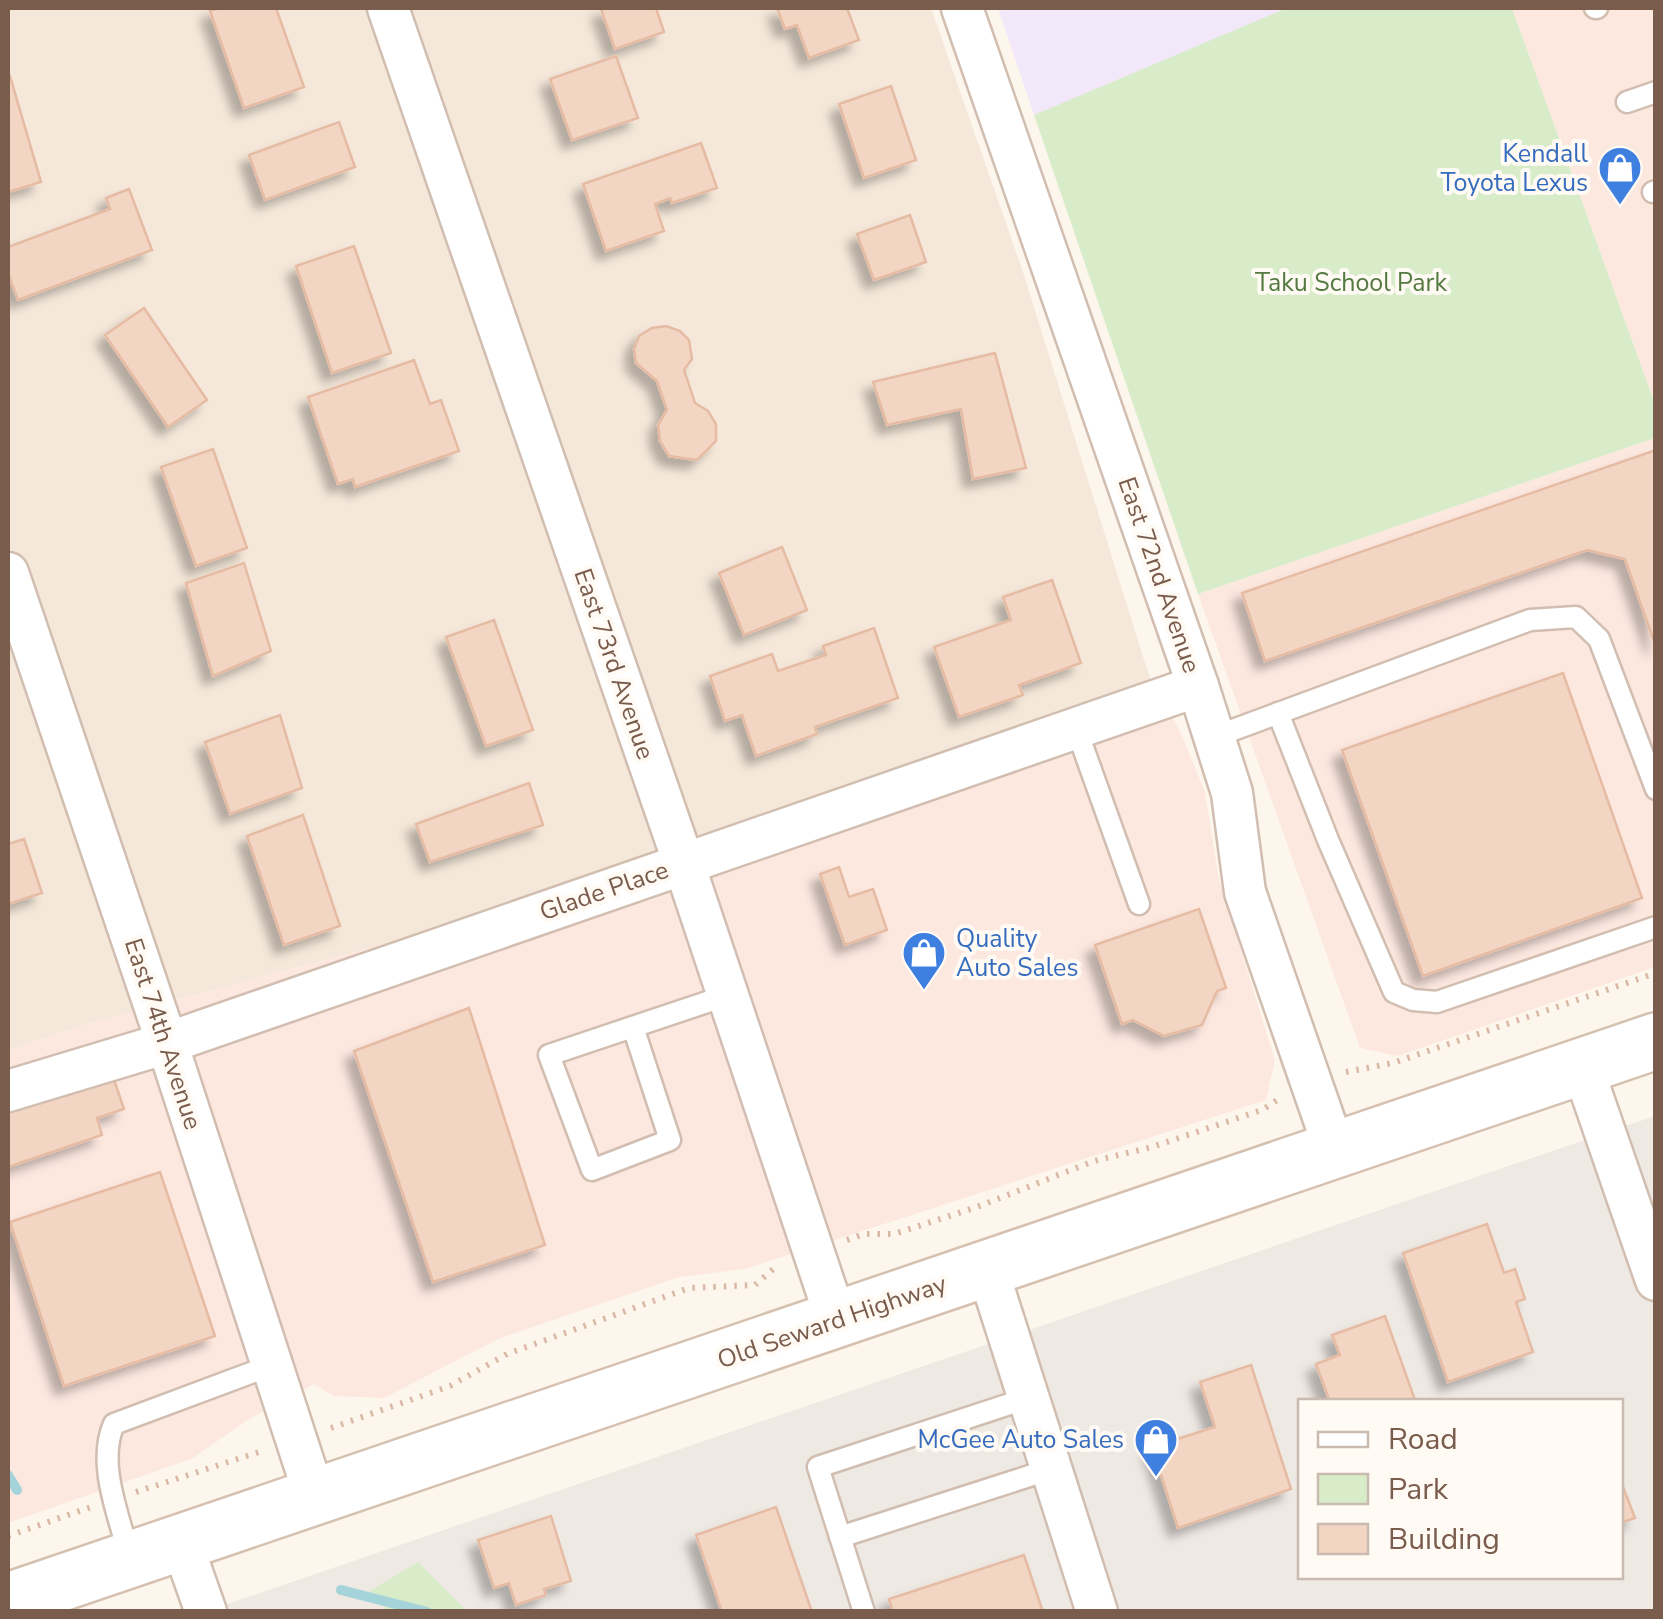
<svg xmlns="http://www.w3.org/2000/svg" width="1663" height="1619" font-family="'Nunito Sans',sans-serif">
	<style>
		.residential { fill: #f5e8da }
		.commercial { fill: #fde8e0 }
		.industrial { fill: #efe9e4; fill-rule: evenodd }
		.education { fill: #f3e8fa }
		.green { fill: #d8ecc9 }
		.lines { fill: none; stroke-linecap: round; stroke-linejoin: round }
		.stream { stroke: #a5d3da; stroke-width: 10 }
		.building { fill: #f3d5c3; stroke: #e6bba3; stroke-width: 2.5; filter: url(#shadow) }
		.lane-casing { stroke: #d1beb0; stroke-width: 25 }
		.street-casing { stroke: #d1beb0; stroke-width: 45 }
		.secondary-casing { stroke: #d6c0b0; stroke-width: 60 }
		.path { stroke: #d9b8a5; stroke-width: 6; stroke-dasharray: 2.5 8; stroke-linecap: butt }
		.lane { stroke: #fff; stroke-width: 20 }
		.street { stroke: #fff; stroke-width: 40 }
		.secondary { stroke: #fff; stroke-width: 55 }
		.labels { text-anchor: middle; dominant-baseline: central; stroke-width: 8; stroke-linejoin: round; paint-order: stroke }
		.shop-label { font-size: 25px; fill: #366cbe; stroke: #fffaf3; text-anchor: end }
		.park-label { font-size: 25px; fill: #537a41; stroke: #fffaf3 }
		.street-label { font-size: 25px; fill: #7a5c4d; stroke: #fffaf3 }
	</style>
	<defs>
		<filter id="shadow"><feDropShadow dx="-9" dy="9" stdDeviation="5" flood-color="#0004"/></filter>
	</defs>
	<rect width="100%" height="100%" fill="#fdf6ec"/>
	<path class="residential" d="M 8,8 L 931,8 L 1023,272 L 1151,682 L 684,864 L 101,1020 L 8,1050 Z"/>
	<g class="commercial">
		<path d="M 1512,8 L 1655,8 L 1655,404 Z"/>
		<path d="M 1655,438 L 1655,967 L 1398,1056 L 1360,1048 L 1198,594 Z"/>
		<path d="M 1151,682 L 1180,731 L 1205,792 L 1219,880 L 1275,1060 L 1266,1100 L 745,1269 L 679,1277 L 498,1339 L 384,1398 L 334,1396 L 314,1384 L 248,1420 L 191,1459 L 8,1523 L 8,1050 L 101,1020 L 683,864 Z"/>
	</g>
	<path class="industrial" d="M 1655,1116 L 1655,1611 L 207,1611 ZM 1300,1402 L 1620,1402 L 1620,1576 L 1300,1576 Z"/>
	<path class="education" d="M 998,8 L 1362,8 L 1034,115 Z"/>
	<g class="green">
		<path d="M 1287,8 L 1512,8 L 1655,404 L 1655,438 L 1198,594 L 1034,115 Z"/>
		<path d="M 418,1562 L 467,1611 L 388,1611 L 370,1591 Z"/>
	</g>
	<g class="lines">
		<g class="stream">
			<path d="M 8,1475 L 17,1490"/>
			<path d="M 341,1590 L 427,1612"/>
		</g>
	</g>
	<g class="building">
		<path d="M 219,8 L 276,8 L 304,87 L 244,108 L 210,11 Z"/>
		<path d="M 607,8 L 656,8 L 664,32 L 615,49 L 601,9 Z"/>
		<path d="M 777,8 L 847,8 L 859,40 L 809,58 L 797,25 L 785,29 Z"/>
		<path d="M 616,56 L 638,118 L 572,140 L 550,79 Z"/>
		<path d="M 10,76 L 41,182 L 8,192 L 8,77 Z"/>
		<path d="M 891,86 L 916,160 L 864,178 L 839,104 Z"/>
		<path d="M 339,122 L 355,167 L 265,200 L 249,155 Z"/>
		<path d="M 701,143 L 717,188 L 672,203 L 670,198 L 655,204 L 664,231 L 606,251 L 583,184 Z"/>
		<path d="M 129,189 L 152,250 L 18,300 L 8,273 L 8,247 L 110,209 L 106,198 Z"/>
		<path d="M 910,215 L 926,262 L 874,280 L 857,234 Z"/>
		<path d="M 354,246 L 391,353 L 332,373 L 296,266 Z"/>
		<path d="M 144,308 L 207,400 L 168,427 L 105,335 Z"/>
		<path d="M 666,326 L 680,331 L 689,340 L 692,359 L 684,370 L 695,403 L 708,411 L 716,424 L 716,441 L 697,460 L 669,456 L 660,441 L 658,425 L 667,410 L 657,381 L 636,363 L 634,349 L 639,336 L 652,328 Z"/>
		<path d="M 995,353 L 1026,468 L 973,479 L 961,409 L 887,425 L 873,382 Z"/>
		<path d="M 414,360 L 430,404 L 441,400 L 459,451 L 355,487 L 353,479 L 338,484 L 308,397 Z"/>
		<path d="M 213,449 L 247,548 L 196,566 L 161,467 Z"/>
		<path d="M 1656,450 L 1656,647 L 1625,559 L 1587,550 L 1265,661 L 1242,593 Z"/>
		<path d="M 782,547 L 807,610 L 744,635 L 719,573 Z"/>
		<path d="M 244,563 L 271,651 L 213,676 L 186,583 Z"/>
		<path d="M 1052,580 L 1081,663 L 1019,685 L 1023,695 L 959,717 L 934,647 L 1011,620 L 1003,597 Z"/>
		<path d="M 494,620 L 533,730 L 486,746 L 446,637 Z"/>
		<path d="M 874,628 L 898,698 L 815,727 L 817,734 L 756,756 L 742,715 L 725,721 L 710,676 L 772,654 L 778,671 L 826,655 L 823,646 Z"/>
		<path d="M 1563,673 L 1642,898 L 1423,976 L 1342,750 Z"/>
		<path d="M 280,715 L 302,788 L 230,814 L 205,742 Z"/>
		<path d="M 529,783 L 543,825 L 430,862 L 416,824 Z"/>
		<path d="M 303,815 L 340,926 L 284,945 L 247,836 Z"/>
		<path d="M 24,839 L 42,893 L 8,904 L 8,844 Z"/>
		<path d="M 839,867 L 849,897 L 873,889 L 887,930 L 845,945 L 820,874 Z"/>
		<path d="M 1199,909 L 1226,988 L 1217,991 L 1202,1025 L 1164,1036 L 1133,1020 L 1122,1024 L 1095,945 Z"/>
		<path d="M 469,1008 L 545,1245 L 433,1282 L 354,1051 Z"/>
		<path d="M 110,1068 L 124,1109 L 97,1118 L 102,1135 L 8,1167 L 8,1102 Z"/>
		<path d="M 160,1172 L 215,1336 L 64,1386 L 10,1222 Z"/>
		<path d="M 1487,1224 L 1504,1273 L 1515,1269 L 1525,1299 L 1516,1302 L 1533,1352 L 1448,1382 L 1403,1253 Z"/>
		<path d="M 1385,1316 L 1415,1400 L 1330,1402 L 1316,1364 L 1340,1355 L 1332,1335 Z"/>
		<path d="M 1251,1365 L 1291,1489 L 1178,1528 L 1152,1447 L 1215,1427 L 1200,1382 Z"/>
		<path d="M 1620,1479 L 1635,1518 L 1620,1523 Z"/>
		<path d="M 776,1507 L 812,1612 L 722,1612 L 696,1535 Z"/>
		<path d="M 551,1516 L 571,1581 L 544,1589 L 546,1595 L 516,1605 L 509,1583 L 494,1588 L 478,1540 Z"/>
		<path d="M 1024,1555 L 1043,1612 L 893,1612 L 889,1599 Z"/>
	</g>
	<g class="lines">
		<defs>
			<g id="lane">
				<path d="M 1595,8 L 1597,8"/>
				<path d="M 1627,102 L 1656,92"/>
				<path d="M 1653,192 L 1656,191"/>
				<path d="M 1278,713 L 1328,840 L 1394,992 L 1413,1000 L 1437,1002 L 1656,927"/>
				<path d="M 1076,728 L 1139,904"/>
				<path d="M 1214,737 L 1530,620 L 1576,617 L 1599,639 L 1656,789"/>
				<path d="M 633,1027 L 670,1140 L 592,1170 L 549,1055 L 728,995"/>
				<path d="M 840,1537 L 1051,1469"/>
				<path d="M 130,1559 C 120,1518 96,1464 114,1424 L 272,1365"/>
				<path d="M 864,1612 L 818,1467 L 1028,1398"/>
			</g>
			<g id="street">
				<path d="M 388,8 L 684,864 L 837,1322"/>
				<path d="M 962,8 L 1198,686 L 1232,793 L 1245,892 L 1334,1148"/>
				<path d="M 8,573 L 167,1043 L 315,1497"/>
				<path d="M 1582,1066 L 1656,1280"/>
				<path d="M 8,1091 L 167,1043 L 1198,686"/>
				<path d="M 987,1268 L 1097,1612"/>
				<path d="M 182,1544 L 206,1612"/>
			</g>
			<path id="secondary" d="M 8,1601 L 1656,1041"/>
		</defs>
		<use href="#lane" class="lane-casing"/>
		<use href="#street" class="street-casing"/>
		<use href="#secondary" class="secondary-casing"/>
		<g class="path">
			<path d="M 1346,1072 L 1393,1063 L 1656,973"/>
			<path d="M 847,1240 L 864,1234 L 894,1234 L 977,1207 L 1094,1161 L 1152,1147 L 1262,1110 L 1279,1099"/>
			<path d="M 331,1428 L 450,1386 L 507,1354 L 689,1288 L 755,1285 L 779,1264"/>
			<path d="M 136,1492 L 262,1451"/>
			<path d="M 8,1536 L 91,1507"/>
		</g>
		<use href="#lane" class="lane"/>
		<use href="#street" class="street"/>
		<use href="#secondary" class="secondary"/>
	</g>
	<defs>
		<symbol id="shop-pin" viewBox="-11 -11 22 30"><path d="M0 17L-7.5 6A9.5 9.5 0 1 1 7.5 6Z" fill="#3f7fe0" stroke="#fffaf3"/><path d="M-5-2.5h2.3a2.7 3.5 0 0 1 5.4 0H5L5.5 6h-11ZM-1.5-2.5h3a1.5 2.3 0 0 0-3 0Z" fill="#fff"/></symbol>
	</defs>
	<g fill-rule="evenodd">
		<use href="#shop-pin" x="1595" y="143" width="50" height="68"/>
		<use href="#shop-pin" x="899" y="928" width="50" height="68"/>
		<use href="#shop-pin" x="1131" y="1415" width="50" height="68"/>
	</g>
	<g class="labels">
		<g class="shop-label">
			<text x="1588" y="154">Kendall<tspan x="1588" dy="29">Toyota Lexus</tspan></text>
			<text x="956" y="939" text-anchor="start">Quality<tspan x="956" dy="29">Auto Sales</tspan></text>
			<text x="1124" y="1440">McGee Auto Sales</text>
		</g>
		<g class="park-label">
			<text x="1351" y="283">Taku School Park</text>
		</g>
		<g class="street-label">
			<text transform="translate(1159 575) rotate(71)">East 72nd Avenue</text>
			<text transform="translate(614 664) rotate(71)">East 73rd Avenue</text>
			<text transform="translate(604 891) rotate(-19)">Glade Place</text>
			<text transform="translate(163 1034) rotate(72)">East 74th Avenue</text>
			<text transform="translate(832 1322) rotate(-19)">Old Seward Highway</text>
		</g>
	</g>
	<rect width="1663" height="1619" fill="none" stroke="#7a5c4d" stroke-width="20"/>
	<rect x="1298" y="1399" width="325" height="180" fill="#fffaf3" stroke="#cabbb1" stroke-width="2.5"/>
	<rect x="1318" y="1432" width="50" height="15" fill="#ffffff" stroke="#cabbb1" stroke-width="2.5"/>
	<text x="1388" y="1449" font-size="30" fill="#7a5c4d">Road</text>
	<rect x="1318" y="1474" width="50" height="30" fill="#d8ecc9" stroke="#cabbb1" stroke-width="2.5"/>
	<text x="1388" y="1499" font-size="30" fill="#7a5c4d">Park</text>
	<rect x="1318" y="1524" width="50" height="30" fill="#f3d5c3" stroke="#cabbb1" stroke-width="2.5"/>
	<text x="1388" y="1549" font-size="30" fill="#7a5c4d">Building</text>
</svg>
